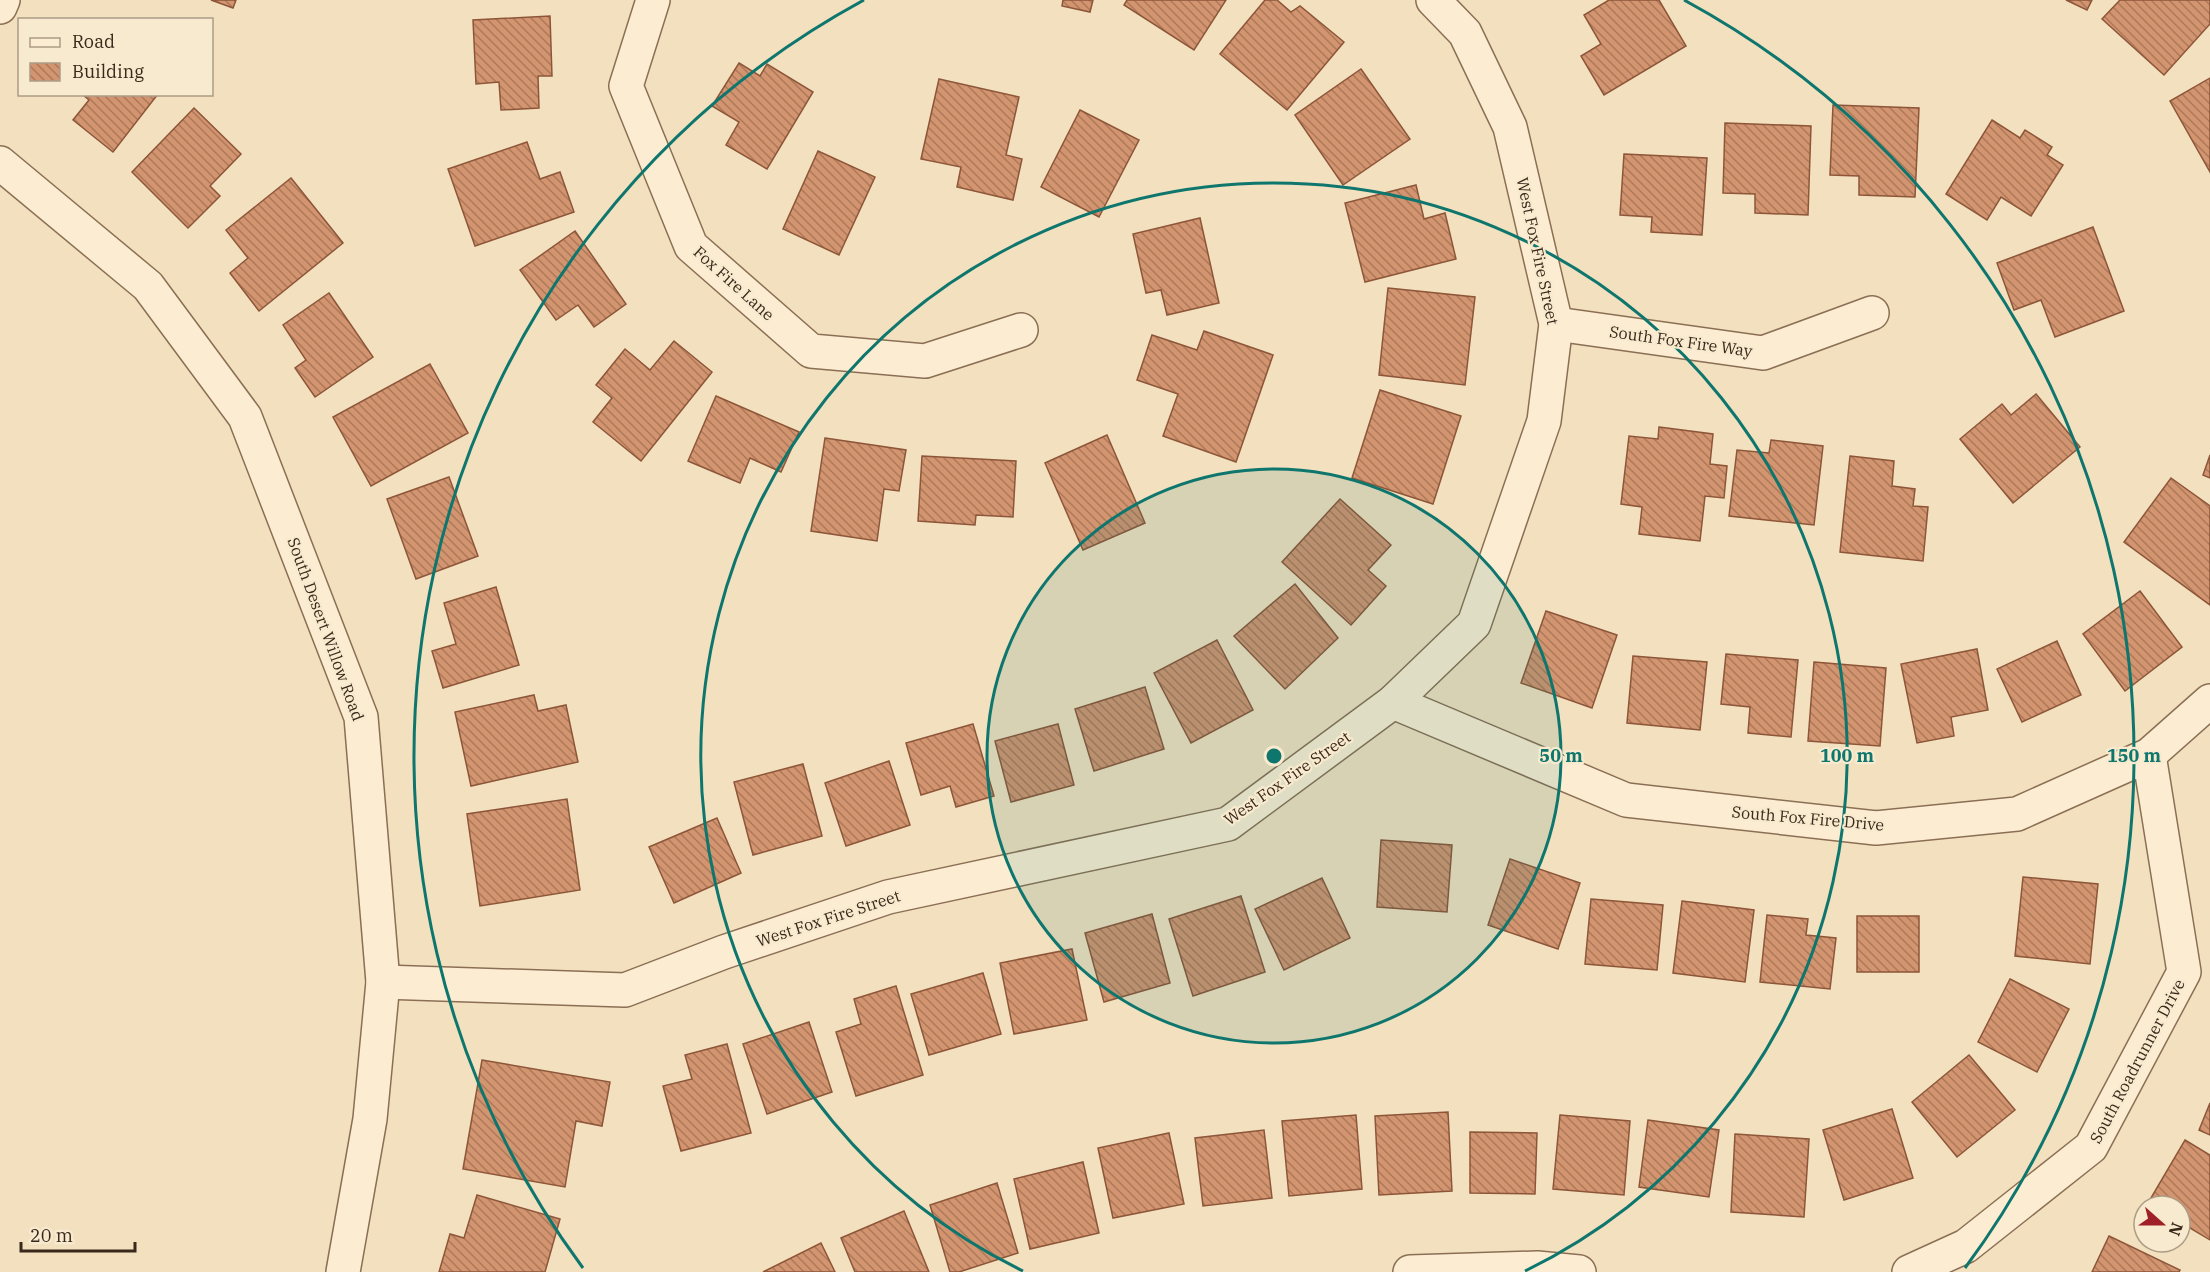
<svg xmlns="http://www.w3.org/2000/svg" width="2210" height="1272" font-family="'IBM Plex Serif',serif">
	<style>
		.building { fill: url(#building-back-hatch); stroke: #8d5639; stroke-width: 1.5 }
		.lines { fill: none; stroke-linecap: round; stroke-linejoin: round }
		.street-casing { stroke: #8b6f55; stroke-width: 36 }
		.street { stroke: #fcedd2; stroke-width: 33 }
		.ring { fill: none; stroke: #0f766e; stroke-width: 3 }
		.labels { text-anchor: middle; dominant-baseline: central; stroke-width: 4.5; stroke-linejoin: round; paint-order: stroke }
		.street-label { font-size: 16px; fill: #39281b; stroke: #f8eace }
		.centre { fill: #0f766e; stroke: #f8eace; stroke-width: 3 }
		.ring-label { font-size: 18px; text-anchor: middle; font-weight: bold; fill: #0f766e; stroke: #f8eace; stroke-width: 4.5; stroke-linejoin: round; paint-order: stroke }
	</style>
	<defs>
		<pattern id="building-back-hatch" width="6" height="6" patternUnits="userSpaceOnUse" patternTransform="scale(1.5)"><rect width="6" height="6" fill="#d39470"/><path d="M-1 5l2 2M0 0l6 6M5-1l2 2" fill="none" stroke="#ac795b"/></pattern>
	</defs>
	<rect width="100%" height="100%" fill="#f2e0be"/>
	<g class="building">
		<path d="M 211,0 L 236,0 L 233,8 Z"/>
		<path d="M 1063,0 L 1093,0 L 1090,12 L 1062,6 Z"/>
		<path d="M 1127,0 L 1226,0 L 1194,50 L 1124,5 Z"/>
		<path d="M 1265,0 L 1277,0 L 1291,12 L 1300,6 L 1344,42 L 1287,110 L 1220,54 Z"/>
		<path d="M 1609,0 L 1659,0 L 1686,46 L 1604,95 L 1581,56 L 1601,44 L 1584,15 Z"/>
		<path d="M 2066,0 L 2092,0 L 2087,10 Z"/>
		<path d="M 2120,0 L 2210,0 L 2210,24 L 2164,75 L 2102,19 Z"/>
		<path d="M 550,16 L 552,76 L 538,76 L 539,108 L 501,110 L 499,82 L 476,84 L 473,20 Z"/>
		<path d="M 739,63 L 760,76 L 767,64 L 813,92 L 767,169 L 726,145 L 739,122 L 712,106 Z"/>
		<path d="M 1361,69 L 1410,139 L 1343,185 L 1295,115 Z"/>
		<path d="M 2210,78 L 2210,172 L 2170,101 Z"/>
		<path d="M 939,79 L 1019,97 L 1006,155 L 1022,159 L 1013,200 L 957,187 L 961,167 L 921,159 Z"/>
		<path d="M 82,94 L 158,94 L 113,152 L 73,120 L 89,100 Z"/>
		<path d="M 1833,105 L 1919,108 L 1915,197 L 1859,195 L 1859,176 L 1830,175 Z"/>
		<path d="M 194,108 L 241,154 L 210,186 L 220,196 L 188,228 L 132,172 Z"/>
		<path d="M 1080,110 L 1139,140 L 1099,217 L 1041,187 Z"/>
		<path d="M 1992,120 L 2020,138 L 2025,130 L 2052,147 L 2047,155 L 2063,165 L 2031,216 L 2001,197 L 1987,220 L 1946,194 Z"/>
		<path d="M 1725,123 L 1811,126 L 1808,215 L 1755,213 L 1755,194 L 1723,193 Z"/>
		<path d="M 527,142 L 540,179 L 560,172 L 574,212 L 475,246 L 448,169 Z"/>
		<path d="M 818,151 L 875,177 L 839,255 L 783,229 Z"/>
		<path d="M 1624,154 L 1707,158 L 1702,235 L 1651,232 L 1652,217 L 1620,215 Z"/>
		<path d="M 291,178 L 343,243 L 259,311 L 230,273 L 248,258 L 226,230 Z"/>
		<path d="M 1416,185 L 1424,219 L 1445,213 L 1456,259 L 1365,282 L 1345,203 Z"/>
		<path d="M 1200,218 L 1219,303 L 1167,315 L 1161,290 L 1146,293 L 1133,234 Z"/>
		<path d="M 2093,227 L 2124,311 L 2055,337 L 2041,300 L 2014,310 L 1997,263 Z"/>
		<path d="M 575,231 L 626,304 L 594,327 L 578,305 L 556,320 L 520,270 Z"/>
		<path d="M 1388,288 L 1475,297 L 1465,385 L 1379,375 Z"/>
		<path d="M 329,293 L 373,357 L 315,397 L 295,368 L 306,360 L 283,325 Z"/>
		<path d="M 1204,331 L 1273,355 L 1236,462 L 1163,436 L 1178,394 L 1137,380 L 1152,335 L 1197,350 Z"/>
		<path d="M 674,341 L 712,372 L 641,461 L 593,422 L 612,398 L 596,385 L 625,349 L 650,370 Z"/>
		<path d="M 430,364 L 468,433 L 371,486 L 333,417 Z"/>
		<path d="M 1380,390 L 1461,416 L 1433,504 L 1352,478 Z"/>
		<path d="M 2036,394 L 2080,447 L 2013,503 L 1960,439 L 2002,404 L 2011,415 Z"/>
		<path d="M 716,396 L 799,432 L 781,472 L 750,458 L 740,483 L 688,461 Z"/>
		<path d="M 1659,427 L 1713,434 L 1710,464 L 1727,466 L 1724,498 L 1705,496 L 1700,541 L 1639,534 L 1642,507 L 1621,504 L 1629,436 L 1658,439 Z"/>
		<path d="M 1107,435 L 1145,523 L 1083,550 L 1045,463 Z"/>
		<path d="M 825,438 L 906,450 L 899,491 L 884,489 L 877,541 L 811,531 Z"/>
		<path d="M 1771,440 L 1823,446 L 1814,525 L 1729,516 L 1737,450 L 1769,453 Z"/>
		<path d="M 2210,455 L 2210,478 L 2203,475 Z"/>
		<path d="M 922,456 L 1016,461 L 1013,517 L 976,515 L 975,525 L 918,521 Z"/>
		<path d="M 1850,456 L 1894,461 L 1892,486 L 1915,489 L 1913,506 L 1928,507 L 1923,561 L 1840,552 Z"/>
		<path d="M 449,477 L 478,556 L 416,579 L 387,499 Z"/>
		<path d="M 2171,478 L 2210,506 L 2210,605 L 2124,542 Z"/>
		<path d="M 1340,499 L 1391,545 L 1368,570 L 1386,586 L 1351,625 L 1282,562 Z"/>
		<path d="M 1295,584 L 1338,638 L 1285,689 L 1234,636 Z"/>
		<path d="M 496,587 L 519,665 L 443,688 L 432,651 L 456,644 L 444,603 Z"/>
		<path d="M 2140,591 L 2182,647 L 2125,691 L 2083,634 Z"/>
		<path d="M 1546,611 L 1617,635 L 1592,708 L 1521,683 Z"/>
		<path d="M 1217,640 L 1253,710 L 1191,743 L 1154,673 Z"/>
		<path d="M 2057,641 L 2081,695 L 2022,722 L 1997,669 Z"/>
		<path d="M 1977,649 L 1988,710 L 1951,717 L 1954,736 L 1917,743 L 1901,664 Z"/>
		<path d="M 1726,654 L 1798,660 L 1791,737 L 1748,733 L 1750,707 L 1721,704 Z"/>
		<path d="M 1633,656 L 1707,662 L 1700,730 L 1627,723 Z"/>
		<path d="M 1814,662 L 1886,668 L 1880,746 L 1808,741 Z"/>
		<path d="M 1145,687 L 1164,749 L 1094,771 L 1075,709 Z"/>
		<path d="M 534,695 L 538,711 L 566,705 L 578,762 L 471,786 L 455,712 Z"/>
		<path d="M 973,724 L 994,796 L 956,807 L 950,786 L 921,795 L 906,743 Z"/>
		<path d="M 1058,724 L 1074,785 L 1011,802 L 995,741 Z"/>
		<path d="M 889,761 L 910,825 L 846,846 L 825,783 Z"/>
		<path d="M 803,764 L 822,836 L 753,855 L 734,782 Z"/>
		<path d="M 567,799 L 580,890 L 480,906 L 467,814 Z"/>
		<path d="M 717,818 L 741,873 L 674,903 L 649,847 Z"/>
		<path d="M 1381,840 L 1452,845 L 1447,912 L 1377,907 Z"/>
		<path d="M 1510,859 L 1580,883 L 1558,949 L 1488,925 Z"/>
		<path d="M 2023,877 L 2098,884 L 2090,964 L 2015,956 Z"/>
		<path d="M 1322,878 L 1350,938 L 1284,970 L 1255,909 Z"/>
		<path d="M 1241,896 L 1265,972 L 1193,996 L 1169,919 Z"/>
		<path d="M 1591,899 L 1663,905 L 1657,970 L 1585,964 Z"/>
		<path d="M 1682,901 L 1754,910 L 1745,982 L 1673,973 Z"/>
		<path d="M 1152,914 L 1170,983 L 1104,1002 L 1085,933 Z"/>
		<path d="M 1767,915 L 1808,919 L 1806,935 L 1836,938 L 1830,989 L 1760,982 Z"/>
		<rect x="1857" y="916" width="62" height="56"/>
		<path d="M 1072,949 L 1087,1020 L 1014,1034 L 1000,963 Z"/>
		<path d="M 983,973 L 1001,1034 L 929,1055 L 911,994 Z"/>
		<path d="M 2010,979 L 2069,1009 L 2037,1072 L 1978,1042 Z"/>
		<path d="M 896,986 L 923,1075 L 856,1096 L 836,1032 L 861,1024 L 854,999 Z"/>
		<path d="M 809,1022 L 832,1092 L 767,1114 L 743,1044 Z"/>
		<path d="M 727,1044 L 751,1133 L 681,1151 L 663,1086 L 692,1079 L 685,1055 Z"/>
		<path d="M 1969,1055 L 2015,1110 L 1957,1157 L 1912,1102 Z"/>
		<path d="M 482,1060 L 610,1082 L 602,1126 L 576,1121 L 565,1187 L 463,1169 Z"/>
		<path d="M 2210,1103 L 2210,1135 L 2199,1130 Z"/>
		<path d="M 1892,1109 L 1913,1178 L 1844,1200 L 1823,1130 Z"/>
		<path d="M 1448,1112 L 1452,1191 L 1379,1195 L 1375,1116 Z"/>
		<path d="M 1356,1115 L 1362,1189 L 1289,1196 L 1282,1121 Z"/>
		<path d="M 1560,1115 L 1630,1121 L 1624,1195 L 1553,1189 Z"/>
		<path d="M 1648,1120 L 1719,1130 L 1709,1197 L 1639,1187 Z"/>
		<path d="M 1264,1130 L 1272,1198 L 1203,1206 L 1195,1138 Z"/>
		<path d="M 1470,1132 L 1537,1133 L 1535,1194 L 1470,1193 Z"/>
		<path d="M 1169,1133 L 1184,1204 L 1113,1218 L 1098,1148 Z"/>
		<path d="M 1735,1134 L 1809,1139 L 1804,1217 L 1731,1212 Z"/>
		<path d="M 2185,1140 L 2210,1155 L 2210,1240 L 2180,1222 L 2180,1206 L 2153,1206 L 2148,1203 Z"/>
		<path d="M 1083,1162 L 1099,1233 L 1030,1249 L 1014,1179 Z"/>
		<path d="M 997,1183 L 1018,1253 L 959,1272 L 950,1272 L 930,1205 Z"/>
		<path d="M 477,1195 L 560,1219 L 545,1272 L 439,1272 L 450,1234 L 464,1238 Z"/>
		<path d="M 904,1211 L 929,1272 L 855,1272 L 841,1238 Z"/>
		<path d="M 2109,1236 L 2180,1270 L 2179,1272 L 2092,1272 Z"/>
		<path d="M 821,1243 L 835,1272 L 763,1272 Z"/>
	</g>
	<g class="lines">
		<defs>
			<g id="street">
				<path d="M 653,0 L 626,86 L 691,246 L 811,351 L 925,361 L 1021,330"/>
				<path d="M 0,7 L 3,0"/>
				<path d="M 0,163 L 148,286 L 245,417 L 361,717 L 383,982 L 370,1119 L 343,1272"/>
				<path d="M 1556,324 L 1763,353 L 1872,313"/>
				<path d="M 1393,702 L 1626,800 L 1876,828 L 2017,814 L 2149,755 L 2210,701"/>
				<path d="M 383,982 L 625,990 L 724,952 L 888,897 L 1228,824 L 1393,702 L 1474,624 L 1544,421 L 1556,324 L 1510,127 L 1465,33 L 1433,0"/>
				<path d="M 1410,1272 L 1537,1268 L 1579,1272"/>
				<path d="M 1909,1272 L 1966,1246 L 2091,1147 L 2184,972 L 2149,755"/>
			</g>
		</defs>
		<use href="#street" class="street-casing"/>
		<use href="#street" class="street"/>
	</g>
	<circle cx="1274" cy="756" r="287" fill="#0f766e" fill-opacity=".12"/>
	<g class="ring">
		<circle cx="1274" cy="756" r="287"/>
		<path d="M1023 1271A573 573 0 1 1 1525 1271"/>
		<path d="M583 1268A860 860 0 0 1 864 0M1684 0A860 860 0 0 1 1965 1268"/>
	</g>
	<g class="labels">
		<g class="street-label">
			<text transform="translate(1538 251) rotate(78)">West Fox Fire Street</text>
			<text transform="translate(734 283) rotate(42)">Fox Fire Lane</text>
			<text transform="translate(1681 341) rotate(8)">South Fox Fire Way</text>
			<text transform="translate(326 629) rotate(70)">South Desert Willow Road</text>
			<text transform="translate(1287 778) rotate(-35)">West Fox Fire Street</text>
			<text transform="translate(1808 818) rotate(5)">South Fox Fire Drive</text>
			<text transform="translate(828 918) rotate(-18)">West Fox Fire Street</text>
			<text transform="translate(2137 1061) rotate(-62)">South Roadrunner Drive</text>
		</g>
	</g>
	<circle cx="1274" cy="756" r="9" class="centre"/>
	<g class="ring-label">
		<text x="1561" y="762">50 m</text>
		<text x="1847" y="762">100 m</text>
		<text x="2134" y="762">150 m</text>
	</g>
	<rect x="18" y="18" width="195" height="78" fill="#f8eace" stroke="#ac9c86" stroke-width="1.5"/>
	<rect x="30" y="38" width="30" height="9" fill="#fcedd2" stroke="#ac9c86" stroke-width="1.5"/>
	<text x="72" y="48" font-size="18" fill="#39281b">Road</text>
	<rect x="30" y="63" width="30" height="18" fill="url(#building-back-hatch)" stroke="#ac9c86" stroke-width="1.5"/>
	<text x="72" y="78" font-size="18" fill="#39281b">Building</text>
	<g transform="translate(2162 1224) rotate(111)"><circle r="28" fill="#f8eace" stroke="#ac9c86" stroke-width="1.5"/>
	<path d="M0-4.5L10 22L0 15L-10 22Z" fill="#a02027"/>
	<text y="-9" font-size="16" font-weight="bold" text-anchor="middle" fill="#39281b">N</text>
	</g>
	<path d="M21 1242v9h114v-9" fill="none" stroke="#39281b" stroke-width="3"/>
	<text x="30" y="1242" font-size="18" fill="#39281b" stroke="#f8eace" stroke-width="4.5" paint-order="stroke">20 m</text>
</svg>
